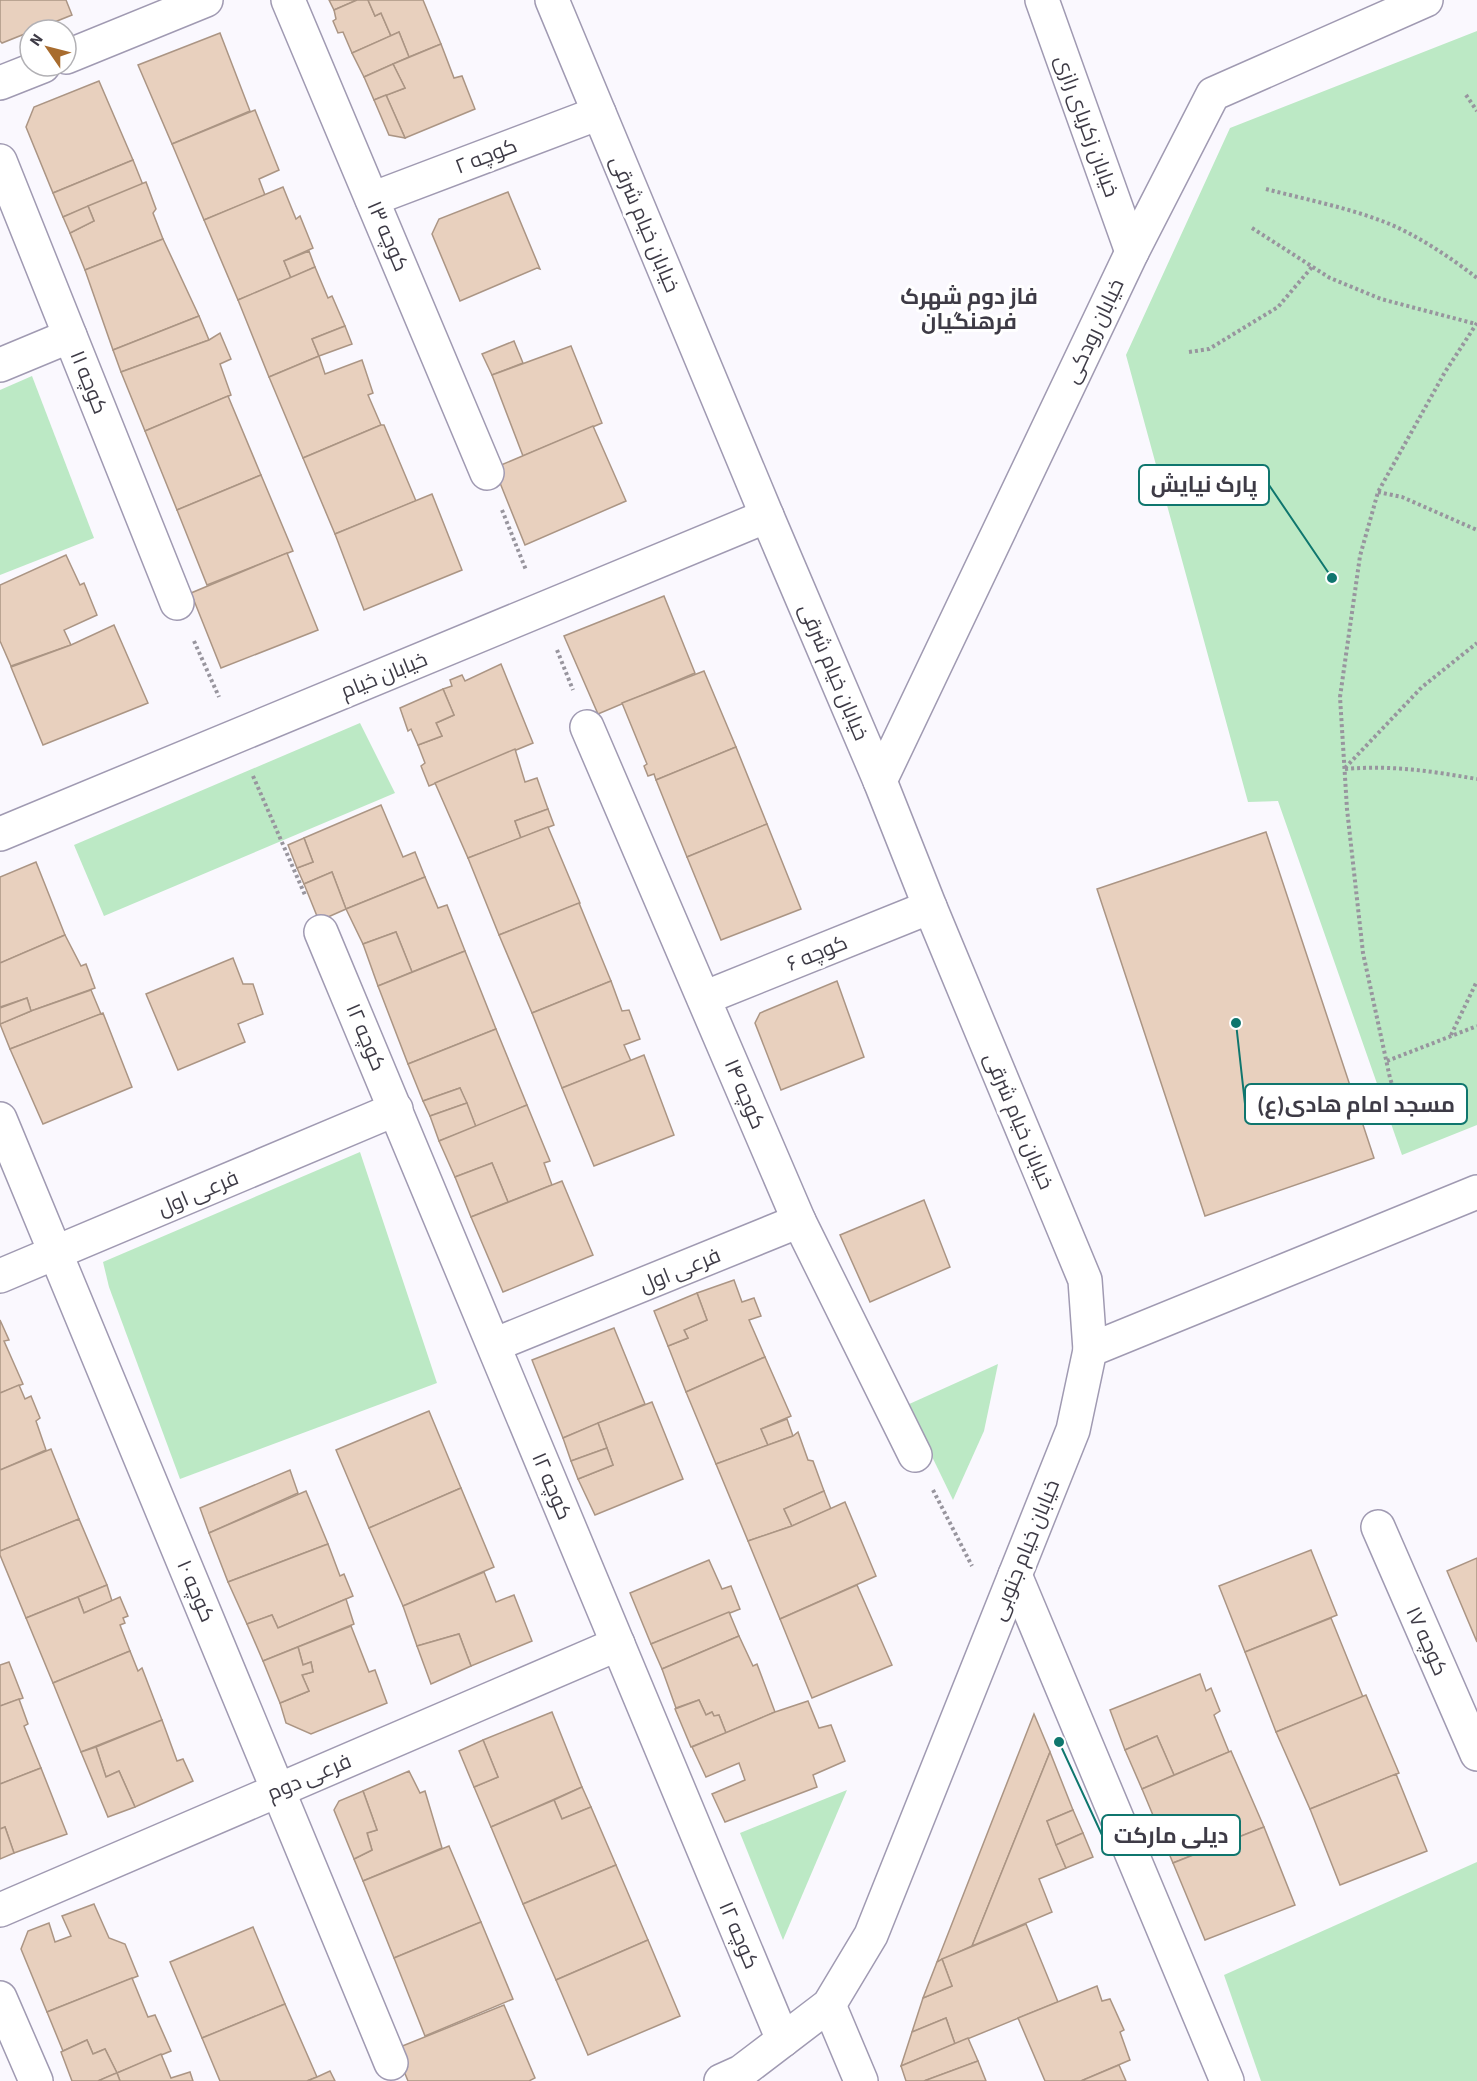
<svg xmlns="http://www.w3.org/2000/svg" width="1477" height="2081" font-family="'Source Sans 3',Cairo,sans-serif">
	<style>
		.green { fill: #bce9c5 }
		.building { fill: #e8d0be; stroke: #ab9584; stroke-width: 1.5 }
		.lines { fill: none; stroke-linecap: round; stroke-linejoin: round }
		.minor-casing { stroke: #a09ab2; stroke-width: 36 }
		.path { stroke: #98959e; stroke-width: 4; stroke-dasharray: 3 3; stroke-linecap: butt }
		.minor { stroke: #fff; stroke-width: 33 }
		.labels { text-anchor: middle; dominant-baseline: central; stroke-width: 6; stroke-linejoin: round; paint-order: stroke }
		.street-label { font-size: 21px; fill: #3e3b46; stroke: #fff }
		.neighbourhood-label { font-size: 22px; font-weight: bold; fill: #3e3b46; stroke: #fff }
		.leader { fill: none; stroke: #0f766e; stroke-width: 2 }
		.callout-dot { fill: #0f766e; stroke: #fff; stroke-width: 2 }
		.callout { fill: #fff; stroke: #0f766e; stroke-width: 2 }
		.callout-label { font-size: 22px; text-anchor: middle; font-weight: bold; fill: #3e3b46 }
	</style>
	<rect width="100%" height="100%" fill="#faf8fe"/>
	<g class="green">
		<path d="M 1477,31 L 1477,1125 L 1402,1155 L 1278,801 L 1248,802 L 1126,355 L 1230,128 Z"/>
		<path d="M 32,376 L 94,538 L 0,575 L 0,390 Z"/>
		<path d="M 360,723 L 395,793 L 104,916 L 74,845 Z"/>
		<path d="M 360,1152 L 437,1383 L 180,1479 L 109,1287 L 103,1262 Z"/>
		<path d="M 998,1364 L 984,1431 L 953,1500 L 907,1405 Z"/>
		<path d="M 847,1790 L 783,1940 L 740,1833 Z"/>
		<path d="M 1477,1862 L 1477,2081 L 1261,2081 L 1224,1975 Z"/>
	</g>
	<g class="building">
		<path d="M 0,0 L 66,0 L 72,15 L 2,43 L 0,41 Z"/>
		<path d="M 329,0 L 357,0 L 334,10 Z"/>
		<path d="M 357,0 L 368,0 L 375,16 L 381,13 L 391,36 L 352,53 L 343,32 L 338,33 L 333,21 L 336,19 L 334,10 Z"/>
		<path d="M 368,0 L 423,0 L 441,44 L 409,57 L 399,32 L 391,36 L 381,13 L 375,16 Z"/>
		<path d="M 399,32 L 409,57 L 364,77 L 352,53 Z"/>
		<path d="M 220,33 L 250,111 L 172,144 L 138,65 Z"/>
		<path d="M 441,44 L 454,78 L 462,76 L 475,109 L 405,138 L 386,95 L 405,88 L 393,64 Z"/>
		<path d="M 393,64 L 405,88 L 374,100 L 364,77 Z"/>
		<path d="M 99,81 L 133,160 L 53,193 L 26,127 L 34,107 Z"/>
		<path d="M 386,95 L 405,138 L 389,135 L 374,100 Z"/>
		<path d="M 255,110 L 279,170 L 259,179 L 265,195 L 204,220 L 172,144 Z"/>
		<path d="M 133,160 L 143,185 L 63,217 L 53,193 Z"/>
		<path d="M 146,182 L 156,209 L 153,213 L 163,239 L 85,270 L 70,233 L 94,221 L 88,206 Z"/>
		<path d="M 283,187 L 296,219 L 300,216 L 313,248 L 284,261 L 291,278 L 238,300 L 204,220 Z"/>
		<path d="M 508,192 L 540,269 L 537,268 L 460,301 L 432,234 L 439,219 Z"/>
		<path d="M 88,206 L 94,221 L 70,233 L 63,217 Z"/>
		<path d="M 163,239 L 199,316 L 113,350 L 85,270 Z"/>
		<path d="M 309,251 L 315,267 L 291,278 L 284,261 Z"/>
		<path d="M 315,267 L 328,298 L 332,296 L 345,326 L 312,339 L 319,356 L 269,377 L 238,300 Z"/>
		<path d="M 199,316 L 209,340 L 121,372 L 113,350 Z"/>
		<path d="M 345,326 L 352,344 L 319,356 L 312,339 Z"/>
		<path d="M 220,333 L 231,359 L 220,364 L 231,395 L 145,431 L 121,372 L 209,340 Z"/>
		<path d="M 514,341 L 523,363 L 492,375 L 482,354 Z"/>
		<path d="M 571,346 L 602,423 L 523,456 L 492,375 Z"/>
		<path d="M 319,356 L 325,374 L 362,360 L 373,393 L 368,395 L 381,425 L 303,458 L 269,377 Z"/>
		<path d="M 228,396 L 261,475 L 177,510 L 145,431 Z"/>
		<path d="M 381,425 L 384,425 L 416,501 L 335,534 L 303,458 Z"/>
		<path d="M 593,426 L 626,501 L 525,545 L 494,468 Z"/>
		<path d="M 261,475 L 293,551 L 207,585 L 177,510 Z"/>
		<path d="M 432,494 L 462,570 L 364,610 L 335,534 Z"/>
		<path d="M 287,553 L 318,630 L 221,668 L 191,593 Z"/>
		<path d="M 66,555 L 80,585 L 84,583 L 97,615 L 64,630 L 71,645 L 11,666 L 0,641 L 0,585 Z"/>
		<path d="M 664,596 L 695,673 L 598,714 L 564,636 Z"/>
		<path d="M 114,625 L 148,703 L 43,745 L 11,667 L 71,645 Z"/>
		<path d="M 501,664 L 533,743 L 429,786 L 421,766 L 425,763 L 418,745 L 442,736 L 436,723 L 454,715 L 443,689 L 452,686 L 450,680 L 462,675 L 465,681 Z"/>
		<path d="M 704,671 L 736,747 L 656,780 L 654,774 L 648,776 L 644,766 L 647,764 L 622,703 Z"/>
		<path d="M 443,689 L 454,715 L 436,723 L 442,736 L 418,745 L 411,729 L 408,731 L 400,708 Z"/>
		<path d="M 736,747 L 767,824 L 687,857 L 656,780 Z"/>
		<path d="M 515,749 L 525,782 L 537,778 L 548,809 L 515,821 L 521,838 L 468,858 L 435,783 Z"/>
		<path d="M 381,805 L 403,857 L 415,852 L 425,877 L 346,909 L 332,872 L 304,884 L 297,868 L 313,862 L 304,838 Z"/>
		<path d="M 548,809 L 554,825 L 521,838 L 515,821 Z"/>
		<path d="M 767,824 L 801,909 L 721,940 L 687,857 Z"/>
		<path d="M 548,827 L 580,903 L 499,935 L 468,858 Z"/>
		<path d="M 1266,832 L 1374,1158 L 1205,1216 L 1097,889 Z"/>
		<path d="M 304,838 L 313,862 L 297,868 L 288,845 Z"/>
		<path d="M 36,862 L 65,935 L 0,963 L 0,877 Z"/>
		<path d="M 332,872 L 346,909 L 319,921 L 304,884 Z"/>
		<path d="M 425,877 L 438,908 L 447,905 L 465,951 L 412,972 L 396,932 L 363,944 L 346,909 Z"/>
		<path d="M 579,903 L 611,981 L 532,1013 L 499,935 Z"/>
		<path d="M 396,932 L 412,972 L 378,986 L 363,944 Z"/>
		<path d="M 65,935 L 81,966 L 86,964 L 95,988 L 31,1011 L 27,998 L 0,1007 L 0,963 Z"/>
		<path d="M 465,951 L 496,1029 L 408,1064 L 378,986 Z"/>
		<path d="M 233,958 L 243,984 L 253,984 L 263,1014 L 238,1024 L 245,1042 L 178,1070 L 146,994 Z"/>
		<path d="M 611,981 L 622,1011 L 629,1010 L 640,1039 L 624,1045 L 631,1061 L 562,1088 L 532,1013 Z"/>
		<path d="M 837,981 L 864,1057 L 781,1090 L 755,1023 L 760,1013 Z"/>
		<path d="M 91,990 L 101,1014 L 10,1049 L 0,1024 L 31,1011 Z"/>
		<path d="M 27,998 L 31,1011 L 0,1024 L 0,1008 Z"/>
		<path d="M 103,1013 L 132,1087 L 43,1124 L 10,1049 Z"/>
		<path d="M 496,1029 L 527,1105 L 476,1127 L 460,1088 L 423,1101 L 408,1064 Z"/>
		<path d="M 644,1055 L 674,1135 L 594,1166 L 562,1088 Z"/>
		<path d="M 460,1088 L 467,1103 L 430,1116 L 423,1101 Z"/>
		<path d="M 467,1103 L 476,1127 L 439,1141 L 430,1116 Z"/>
		<path d="M 527,1105 L 550,1161 L 544,1163 L 552,1185 L 508,1202 L 492,1163 L 455,1177 L 439,1141 Z"/>
		<path d="M 492,1163 L 508,1202 L 471,1217 L 455,1177 Z"/>
		<path d="M 562,1181 L 593,1255 L 503,1292 L 471,1217 Z"/>
		<path d="M 924,1200 L 950,1267 L 870,1302 L 840,1235 Z"/>
		<path d="M 734,1280 L 742,1302 L 754,1298 L 761,1316 L 749,1320 L 765,1357 L 686,1392 L 668,1346 L 688,1338 L 684,1330 L 707,1320 L 697,1293 Z"/>
		<path d="M 697,1293 L 707,1320 L 684,1330 L 688,1338 L 668,1346 L 654,1311 Z"/>
		<path d="M 0,1320 L 9,1340 L 4,1341 L 23,1384 L 0,1393 Z"/>
		<path d="M 614,1328 L 645,1404 L 563,1438 L 532,1360 Z"/>
		<path d="M 765,1357 L 791,1416 L 761,1429 L 768,1445 L 716,1464 L 686,1392 Z"/>
		<path d="M 19,1385 L 25,1399 L 31,1396 L 40,1418 L 36,1421 L 46,1450 L 0,1470 L 0,1393 Z"/>
		<path d="M 652,1402 L 683,1479 L 595,1515 L 578,1479 L 613,1465 L 598,1423 Z"/>
		<path d="M 429,1411 L 461,1488 L 369,1528 L 336,1450 Z"/>
		<path d="M 787,1419 L 793,1436 L 768,1445 L 761,1429 Z"/>
		<path d="M 598,1423 L 607,1448 L 571,1461 L 563,1438 Z"/>
		<path d="M 798,1432 L 808,1460 L 813,1461 L 824,1491 L 784,1509 L 792,1526 L 748,1541 L 716,1464 L 793,1436 Z"/>
		<path d="M 607,1448 L 613,1465 L 578,1479 L 571,1461 Z"/>
		<path d="M 51,1449 L 79,1519 L 0,1551 L 0,1470 Z"/>
		<path d="M 290,1470 L 298,1493 L 209,1533 L 200,1508 Z"/>
		<path d="M 461,1488 L 494,1567 L 403,1606 L 369,1528 Z"/>
		<path d="M 306,1491 L 328,1544 L 228,1582 L 209,1533 Z"/>
		<path d="M 824,1491 L 831,1509 L 792,1526 L 784,1509 Z"/>
		<path d="M 845,1502 L 876,1576 L 780,1619 L 748,1541 L 792,1526 Z"/>
		<path d="M 79,1519 L 107,1585 L 26,1618 L 0,1555 L 0,1551 Z"/>
		<path d="M 328,1544 L 340,1576 L 344,1574 L 353,1596 L 278,1628 L 272,1615 L 247,1624 L 228,1582 Z"/>
		<path d="M 1311,1550 L 1337,1615 L 1245,1652 L 1219,1586 Z"/>
		<path d="M 1477,1558 L 1477,1642 L 1447,1571 Z"/>
		<path d="M 709,1560 L 722,1589 L 731,1586 L 740,1609 L 651,1644 L 630,1593 Z"/>
		<path d="M 484,1572 L 496,1602 L 514,1595 L 532,1641 L 471,1666 L 459,1634 L 417,1646 L 403,1606 Z"/>
		<path d="M 107,1585 L 112,1601 L 84,1613 L 78,1597 Z"/>
		<path d="M 857,1585 L 892,1665 L 812,1698 L 780,1619 Z"/>
		<path d="M 78,1597 L 84,1613 L 120,1597 L 128,1616 L 123,1618 L 125,1623 L 120,1625 L 130,1651 L 53,1683 L 26,1618 Z"/>
		<path d="M 346,1599 L 354,1624 L 263,1661 L 247,1624 L 272,1615 L 278,1628 Z"/>
		<path d="M 729,1612 L 739,1636 L 662,1669 L 651,1644 Z"/>
		<path d="M 1331,1618 L 1363,1697 L 1276,1732 L 1245,1652 Z"/>
		<path d="M 351,1626 L 369,1672 L 375,1670 L 387,1703 L 311,1734 L 286,1723 L 280,1703 L 309,1691 L 302,1675 L 313,1672 L 311,1662 L 303,1665 L 298,1647 Z"/>
		<path d="M 459,1634 L 471,1666 L 431,1684 L 417,1646 Z"/>
		<path d="M 739,1636 L 753,1666 L 757,1664 L 775,1712 L 726,1733 L 719,1715 L 714,1716 L 712,1712 L 706,1715 L 699,1700 L 676,1708 L 662,1669 Z"/>
		<path d="M 298,1647 L 303,1665 L 311,1662 L 313,1672 L 302,1675 L 309,1691 L 280,1703 L 263,1661 Z"/>
		<path d="M 130,1651 L 138,1671 L 142,1668 L 162,1720 L 81,1752 L 53,1683 Z"/>
		<path d="M 9,1662 L 23,1698 L 0,1706 L 0,1665 Z"/>
		<path d="M 1200,1674 L 1206,1691 L 1211,1688 L 1220,1711 L 1214,1715 L 1229,1752 L 1174,1775 L 1157,1736 L 1125,1750 L 1110,1710 Z"/>
		<path d="M 1366,1695 L 1399,1773 L 1310,1809 L 1276,1732 Z"/>
		<path d="M 19,1699 L 28,1724 L 24,1726 L 41,1768 L 0,1784 L 0,1706 Z"/>
		<path d="M 699,1700 L 706,1715 L 712,1712 L 714,1716 L 719,1715 L 726,1733 L 691,1747 L 675,1709 Z"/>
		<path d="M 808,1701 L 819,1728 L 831,1725 L 845,1761 L 813,1775 L 817,1787 L 725,1822 L 712,1794 L 745,1780 L 739,1763 L 706,1777 L 692,1747 L 775,1712 Z"/>
		<path d="M 552,1712 L 582,1787 L 491,1827 L 474,1787 L 498,1777 L 483,1740 Z"/>
		<path d="M 1034,1714 L 1050,1752 L 972,1946 L 937,1962 Z"/>
		<path d="M 162,1720 L 177,1761 L 183,1759 L 193,1781 L 135,1807 L 119,1771 L 106,1777 L 96,1747 Z"/>
		<path d="M 1157,1736 L 1174,1775 L 1142,1789 L 1125,1750 Z"/>
		<path d="M 483,1740 L 498,1777 L 474,1787 L 459,1751 Z"/>
		<path d="M 96,1747 L 106,1777 L 119,1771 L 135,1807 L 108,1817 L 81,1752 Z"/>
		<path d="M 1231,1751 L 1264,1827 L 1173,1863 L 1142,1789 Z"/>
		<path d="M 1050,1752 L 1073,1810 L 1047,1821 L 1066,1868 L 1039,1879 L 1052,1912 L 972,1946 Z"/>
		<path d="M 41,1768 L 67,1834 L 14,1853 L 5,1827 L 0,1829 L 0,1784 Z"/>
		<path d="M 409,1771 L 420,1793 L 425,1791 L 442,1848 L 363,1881 L 354,1859 L 372,1850 L 367,1833 L 377,1830 L 363,1791 Z"/>
		<path d="M 1396,1774 L 1427,1851 L 1340,1885 L 1310,1809 Z"/>
		<path d="M 582,1787 L 591,1807 L 562,1819 L 554,1800 Z"/>
		<path d="M 363,1791 L 377,1830 L 367,1833 L 372,1850 L 354,1859 L 334,1810 L 339,1801 Z"/>
		<path d="M 554,1800 L 562,1819 L 591,1807 L 616,1865 L 523,1904 L 491,1827 Z"/>
		<path d="M 1073,1810 L 1083,1833 L 1056,1845 L 1047,1821 Z"/>
		<path d="M 5,1827 L 14,1853 L 0,1859 L 0,1829 Z"/>
		<path d="M 1264,1827 L 1295,1905 L 1205,1940 L 1173,1863 Z"/>
		<path d="M 1083,1833 L 1093,1857 L 1066,1868 L 1056,1845 Z"/>
		<path d="M 449,1846 L 481,1922 L 394,1958 L 363,1881 Z"/>
		<path d="M 616,1865 L 648,1940 L 556,1980 L 523,1904 Z"/>
		<path d="M 94,1904 L 109,1938 L 125,1944 L 138,1976 L 47,2012 L 21,1949 L 28,1931 L 49,1923 L 55,1942 L 71,1936 L 62,1916 Z"/>
		<path d="M 481,1922 L 513,1999 L 425,2036 L 394,1958 Z"/>
		<path d="M 1026,1924 L 1058,2002 L 955,2044 L 946,2018 L 912,2032 L 923,1998 L 952,1986 L 942,1959 Z"/>
		<path d="M 253,1927 L 285,2004 L 202,2038 L 170,1962 Z"/>
		<path d="M 648,1940 L 680,2016 L 588,2055 L 556,1980 Z"/>
		<path d="M 942,1959 L 952,1986 L 923,1998 L 937,1962 Z"/>
		<path d="M 132,1978 L 148,2017 L 155,2015 L 171,2051 L 117,2073 L 105,2049 L 93,2054 L 87,2040 L 63,2051 L 47,2012 Z"/>
		<path d="M 1097,1986 L 1102,2001 L 1110,1999 L 1124,2030 L 1120,2032 L 1130,2060 L 1081,2081 L 1045,2081 L 1018,2018 Z"/>
		<path d="M 285,2004 L 317,2077 L 307,2081 L 220,2081 L 202,2038 Z"/>
		<path d="M 504,2005 L 535,2078 L 529,2081 L 408,2081 L 395,2049 Z"/>
		<path d="M 946,2018 L 955,2044 L 901,2066 L 912,2032 Z"/>
		<path d="M 968,2038 L 978,2061 L 924,2081 L 906,2081 L 901,2066 Z"/>
		<path d="M 87,2040 L 93,2054 L 105,2049 L 117,2073 L 98,2081 L 72,2081 L 61,2052 Z"/>
		<path d="M 161,2054 L 171,2078 L 190,2072 L 193,2081 L 120,2081 L 117,2073 Z"/>
		<path d="M 978,2061 L 986,2081 L 924,2081 Z"/>
		<path d="M 1119,2065 L 1126,2081 L 1081,2081 Z"/>
		<path d="M 330,2071 L 335,2081 L 307,2081 L 317,2077 Z"/>
		<path d="M 117,2073 L 120,2081 L 98,2081 L 114,2074 Z"/>
	</g>
	<g class="lines">
		<defs>
			<g id="minor">
				<path d="M 288,0 L 487,473"/>
				<path d="M 552,0 L 767,516 L 880,781 L 930,907 L 1085,1280 L 1090,1350"/>
				<path d="M 1042,0 L 1132,252"/>
				<path d="M 66,57 L 206,0"/>
				<path d="M 0,83 L 43,66"/>
				<path d="M 0,161 L 177,603"/>
				<path d="M 372,199 L 599,113"/>
				<path d="M 0,365 L 70,336"/>
				<path d="M 587,727 L 799,1221 L 915,1455"/>
				<path d="M 880,781 L 1132,252 L 1213,94 L 1426,0"/>
				<path d="M 0,834 L 767,516"/>
				<path d="M 321,932 L 783,2040"/>
				<path d="M 704,998 L 930,907"/>
				<path d="M 0,1119 L 391,2063"/>
				<path d="M 0,1276 L 396,1109"/>
				<path d="M 494,1345 L 799,1221"/>
				<path d="M 1378,1527 L 1477,1754"/>
				<path d="M 1015,1575 L 1227,2081"/>
				<path d="M 0,1910 L 618,1644"/>
				<path d="M 0,1998 L 36,2081"/>
				<path d="M 829,2005 L 861,2081"/>
				<path d="M 721,2081 L 741,2072 L 829,2005 L 871,1935 L 1073,1430 L 1090,1350 L 1477,1192"/>
			</g>
		</defs>
		<use href="#minor" class="minor-casing"/>
		<g class="path">
			<path d="M 1466,95 L 1477,111"/>
			<path d="M 1266,189 C 1304,199 1345,207 1382,221 C 1414,233 1450,257 1477,278"/>
			<path d="M 1252,228 L 1330,278 L 1381,299 L 1476,324"/>
			<path d="M 1189,352 L 1209,349 L 1278,307 L 1312,267"/>
			<path d="M 1378,492 L 1402,497 L 1477,530"/>
			<path d="M 502,510 L 526,570"/>
			<path d="M 194,641 L 219,697"/>
			<path d="M 557,650 L 573,690"/>
			<path d="M 1345,768 L 1422,687 L 1477,643"/>
			<path d="M 1345,769 C 1393,765 1430,771 1477,779"/>
			<path d="M 253,776 L 305,895"/>
			<path d="M 1451,1035 L 1477,981"/>
			<path d="M 1387,1061 L 1477,1026"/>
			<path d="M 1397,1100 L 1390,1078 L 1363,953 L 1347,809 L 1340,697 L 1360,556 L 1378,492 L 1445,372 L 1477,323"/>
			<path d="M 933,1490 L 972,1566"/>
		</g>
		<use href="#minor" class="minor"/>
	</g>
	<g class="labels">
		<g class="street-label">
			<text transform="translate(1087 126) rotate(70)">خیابان زکریای رازی</text>
			<text transform="translate(486 156) rotate(-21)">کوچه ۲</text>
			<text transform="translate(645 224) rotate(67)">خیابان خیام شرقی</text>
			<text transform="translate(388 236) rotate(67)">کوچه ۱۳</text>
			<text transform="translate(1094 331) rotate(-65)">خیابان رودکی</text>
			<text transform="translate(89 382) rotate(68)">کوچه ۱۱</text>
			<text transform="translate(834 672) rotate(67)">خیابان خیام شرقی</text>
			<text transform="translate(384 675) rotate(-22)">خیابان خیام</text>
			<text transform="translate(817 953) rotate(-22)">کوچه ۶</text>
			<text transform="translate(366 1037) rotate(67)">کوچه ۱۲</text>
			<text transform="translate(745 1094) rotate(67)">کوچه ۱۴</text>
			<text transform="translate(1019 1121) rotate(67)">خیابان خیام شرقی</text>
			<text transform="translate(198 1193) rotate(-23)">فرعی اول</text>
			<text transform="translate(680 1270) rotate(-22)">فرعی اول</text>
			<text transform="translate(552 1486) rotate(67)">کوچه ۱۲</text>
			<text transform="translate(1025 1550) rotate(-68)">خیابان خیام جنوبی</text>
			<text transform="translate(196 1591) rotate(67)">کوچه ۱۰</text>
			<text transform="translate(1427 1641) rotate(66)">کوچه ۱۷</text>
			<text transform="translate(309 1777) rotate(-23)">فرعی دوم</text>
			<text transform="translate(739 1935) rotate(67)">کوچه ۱۲</text>
		</g>
		<g class="neighbourhood-label">
			<text x="969" y="297">فاز دوم شهرک<tspan x="969" dy="25">فرهنگیان</tspan></text>
		</g>
	</g>
	<path class="leader" d="M1332 578L1269 485M1236 1023L1245 1104M1059 1742L1102 1835"/>
	<g class="callout-dot">
		<circle cx="1332" cy="578" r="6"/>
		<circle cx="1236" cy="1023" r="6"/>
		<circle cx="1059" cy="1742" r="6"/>
	</g>
	<g class="callout">
		<rect x="1139" y="465" width="130" height="40" rx="6"/>
		<rect x="1245" y="1084" width="222" height="40" rx="6"/>
		<rect x="1102" y="1815" width="138" height="40" rx="6"/>
	</g>
	<g class="callout-label">
		<text x="1204" y="492">پارک نیایش</text>
		<text x="1356" y="1112">مسجد امام هادی(ع)</text>
		<text x="1171" y="1843">دیلی مارکت</text>
	</g>
	<g transform="translate(48 48) rotate(305)"><circle r="28" fill="#ffffff" stroke="#b2b1b5" stroke-width="1.5"/>
	<path d="M0-4.5L10 22L0 15L-10 22Z" fill="#a86c2e"/>
	<text y="-9" font-size="16" font-weight="bold" text-anchor="middle" fill="#3e3b46">N</text>
	</g>
</svg>
